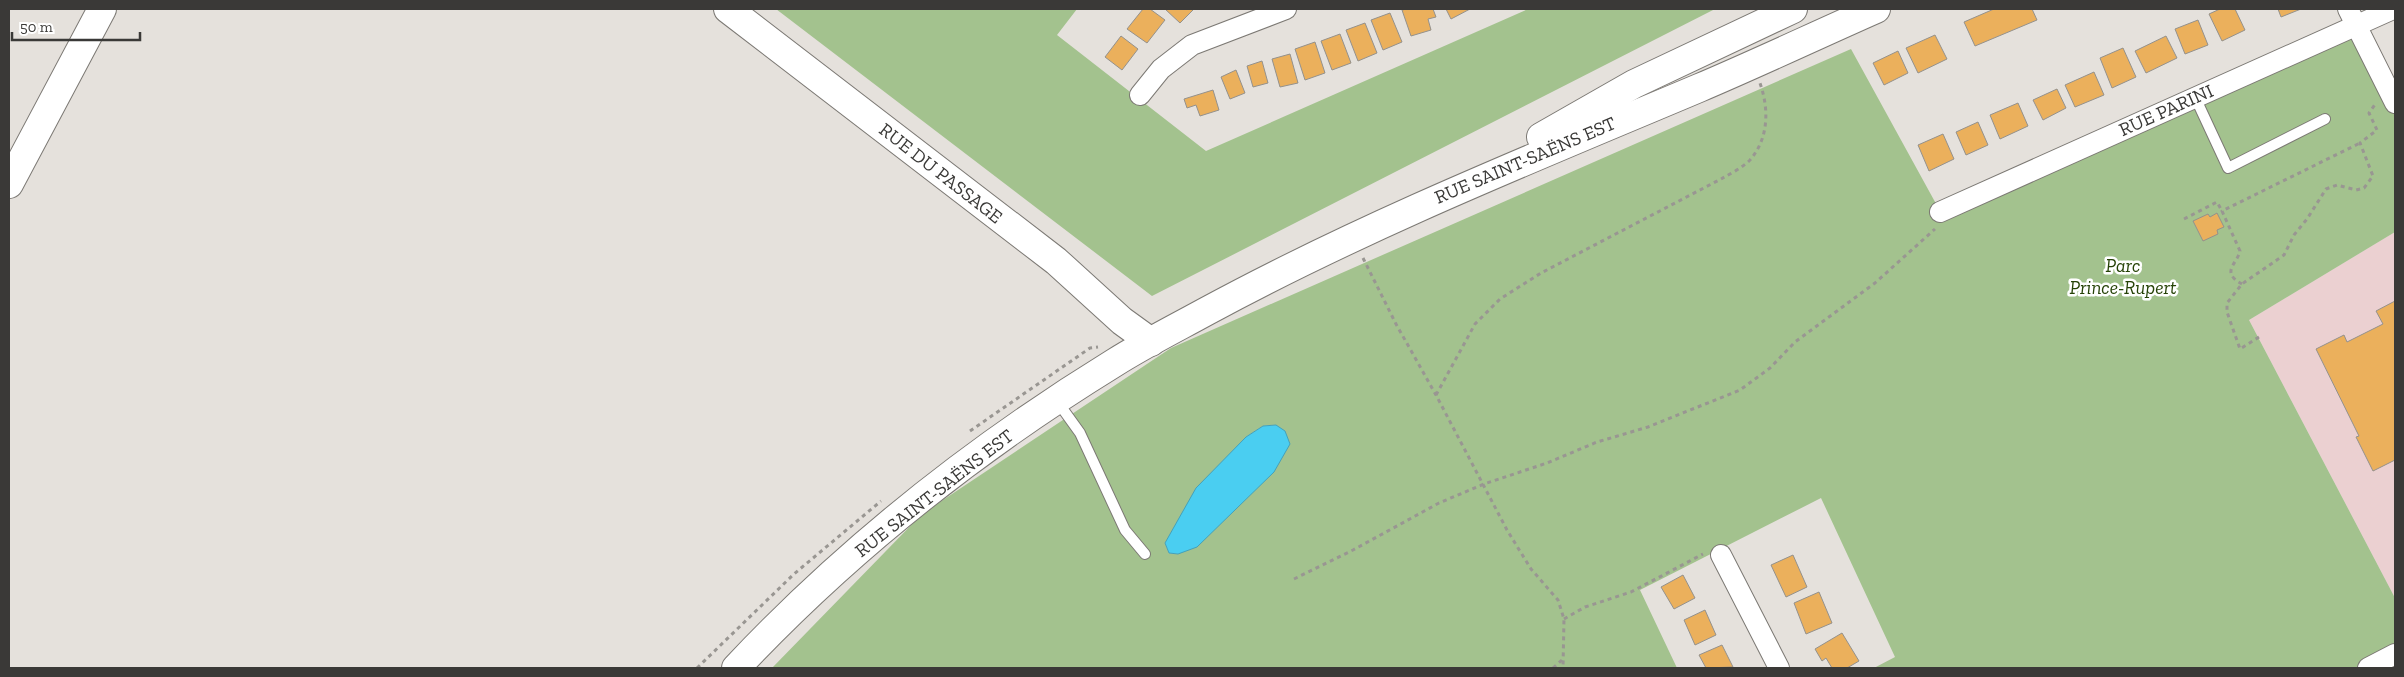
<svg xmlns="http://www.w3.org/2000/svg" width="2404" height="677" font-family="'Zilla Slab',serif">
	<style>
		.education { fill: #ebd0d1 }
		.green { fill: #a3c28e; fill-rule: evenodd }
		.water { fill: #4acef1; stroke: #45a1b9 }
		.building { fill: #ebb05c; stroke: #94918c }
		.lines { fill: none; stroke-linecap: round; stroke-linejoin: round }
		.lane-casing { stroke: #7c7974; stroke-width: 12 }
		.street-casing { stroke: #7c7974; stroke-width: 22 }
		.secondary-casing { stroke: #7c7974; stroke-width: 30 }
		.path { stroke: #999692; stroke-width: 3; stroke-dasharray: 4 4; stroke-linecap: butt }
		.lane { stroke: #fff; stroke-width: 10 }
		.street { stroke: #fff; stroke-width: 20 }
		.secondary { stroke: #fff; stroke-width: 28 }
		.labels { text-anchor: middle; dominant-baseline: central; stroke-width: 5; stroke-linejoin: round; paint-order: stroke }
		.street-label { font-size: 19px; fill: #3a3937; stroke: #fff }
		.park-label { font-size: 19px; font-style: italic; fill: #254206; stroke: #fff }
	</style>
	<rect width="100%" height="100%" fill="#e5e1dc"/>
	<path class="education" d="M 2395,232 L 2395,598 L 2249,320 Z"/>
	<g class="green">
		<path d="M 776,9 L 1077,9 L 1057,35 L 1206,151 L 1528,9 L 1715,9 L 1152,296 Z"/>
		<path d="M 2356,25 L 2395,102 L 2395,232 L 2249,320 L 2395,598 L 2395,653 L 2365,668 L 1874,668 L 1895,657 L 1821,498 L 1640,590 L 1677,668 L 772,668 L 922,514 L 1171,348 L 1851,49 L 1940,211 ZM 1276,425 L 1178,554 L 1169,553 L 1165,543 L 1246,437 L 1263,426 Z"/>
	</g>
	<path class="water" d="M 1276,425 L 1285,431 L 1290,444 L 1274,472 L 1197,547 L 1178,554 L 1169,553 L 1165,543 L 1196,488 L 1246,437 L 1263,426 Z"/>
	<g class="building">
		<path d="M 1143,9 L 1150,9 L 1165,20 L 1147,43 L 1127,29 Z"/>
		<path d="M 1165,9 L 1194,9 L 1180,23 Z"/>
		<path d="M 1407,9 L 1433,9 L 1436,17 L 1428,19 L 1431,30 L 1411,36 L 1402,10 Z"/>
		<path d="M 1446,9 L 1470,9 L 1451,19 Z"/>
		<path d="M 1994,9 L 2032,9 L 2037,20 L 1975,46 L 1964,22 Z"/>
		<path d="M 2220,9 L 2235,9 L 2245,30 L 2222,41 L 2209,14 Z"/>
		<path d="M 2278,9 L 2301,9 L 2281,17 Z"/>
		<path d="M 1390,13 L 1402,42 L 1383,50 L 1371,20 Z"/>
		<path d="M 2198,20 L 2208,45 L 2185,54 L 2175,29 Z"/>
		<path d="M 1365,23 L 1377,53 L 1358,61 L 1346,30 Z"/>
		<path d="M 1340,34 L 1351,63 L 1332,70 L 1321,41 Z"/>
		<path d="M 1935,35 L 1947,59 L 1918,73 L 1906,48 Z"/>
		<path d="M 1121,36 L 1138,49 L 1122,70 L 1105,57 Z"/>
		<path d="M 2166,36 L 2177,58 L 2146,73 L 2135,51 Z"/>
		<path d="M 1315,42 L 1325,73 L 1305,80 L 1295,49 Z"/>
		<path d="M 2123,48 L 2136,77 L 2112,88 L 2100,58 Z"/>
		<path d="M 1898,51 L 1908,73 L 1884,85 L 1873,63 Z"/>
		<path d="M 1290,54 L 1298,83 L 1280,87 L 1272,59 Z"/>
		<path d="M 1262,61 L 1268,83 L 1253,87 L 1247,66 Z"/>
		<path d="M 1236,70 L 1245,93 L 1230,99 L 1221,77 Z"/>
		<path d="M 2094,72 L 2104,95 L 2075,107 L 2065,85 Z"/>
		<path d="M 2057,89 L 2066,108 L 2043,120 L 2033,100 Z"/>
		<path d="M 1213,90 L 1219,110 L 1200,116 L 1196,105 L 1187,108 L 1184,99 Z"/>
		<path d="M 2018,103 L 2028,126 L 2000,139 L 1990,115 Z"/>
		<path d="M 1978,122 L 1988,145 L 1966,155 L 1956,132 Z"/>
		<path d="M 1943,134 L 1954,159 L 1929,171 L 1918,145 Z"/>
		<path d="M 2217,213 L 2224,227 L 2217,230 L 2218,234 L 2203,241 L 2193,221 L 2208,214 L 2210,217 Z"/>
		<path d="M 2395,301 L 2395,460 L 2373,471 L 2356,437 L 2359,436 L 2316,349 L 2344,335 L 2347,342 L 2383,324 L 2376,311 Z"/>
		<path d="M 1793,555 L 1807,587 L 1786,597 L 1771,565 Z"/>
		<path d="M 1683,575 L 1695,598 L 1674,609 L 1661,587 Z"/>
		<path d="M 1819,592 L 1832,623 L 1806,634 L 1794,603 Z"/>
		<path d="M 1705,610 L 1716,635 L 1695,645 L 1684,620 Z"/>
		<path d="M 1842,633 L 1859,661 L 1847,668 L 1832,668 L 1826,658 L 1822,661 L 1815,649 Z"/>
		<path d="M 1722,645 L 1733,667 L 1706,668 L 1699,655 Z"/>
	</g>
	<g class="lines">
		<defs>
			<g id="lane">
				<path d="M 2195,97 L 2228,168 L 2325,119"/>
				<path d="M 1057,401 L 1080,433 L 1125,530 L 1145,554"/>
			</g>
			<g id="street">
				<path d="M 2348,9 L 2395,103"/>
				<path d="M 1140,95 L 1161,69 L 1192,45 L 1286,9"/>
				<path d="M 1940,212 L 2393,9"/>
				<path d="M 1721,555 L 1779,668"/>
				<path d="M 2368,668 L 2395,654"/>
			</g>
			<g id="secondary">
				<path d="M 728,9 L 1056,261 L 1122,321 L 1151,342"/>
				<path d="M 1541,137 L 1634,84 L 1793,9"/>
				<path d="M 9,184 L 102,9"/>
				<path d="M 736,668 C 847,550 976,448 1114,363 C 1144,344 1176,328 1207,311 C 1366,225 1533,158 1699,88 C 1758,63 1817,35 1876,9"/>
			</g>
		</defs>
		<use href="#lane" class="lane-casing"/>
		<use href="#street" class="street-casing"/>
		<use href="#secondary" class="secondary-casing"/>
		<g class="path">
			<path d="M 2184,219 L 2217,202 L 2222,211"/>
			<path d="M 1363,258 L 1396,324 L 1436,395 L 1507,530 L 1531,569 L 1558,600 L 1564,619 L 1563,668"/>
			<path d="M 2242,284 C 2220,272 2237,264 2240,251 L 2222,211 L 2360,143"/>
			<path d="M 2259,337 L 2240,349 L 2227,312 L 2227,303 L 2242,284 L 2284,255 L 2294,235 L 2307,219 L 2326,189 L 2337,185 L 2356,190 L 2364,188 L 2373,176 L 2360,143 L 2377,130 L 2369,113 L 2376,103"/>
			<path d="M 1436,395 L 1475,324 L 1500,299 L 1541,273 L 1721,179 C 1730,174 1742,168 1750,160 C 1769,138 1769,109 1760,83"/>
			<path d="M 970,431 L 1090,348 L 1098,347"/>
			<path d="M 1294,579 L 1353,550 L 1439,503 L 1484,484 L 1547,463 L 1597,442 L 1648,427 L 1740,390 L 1770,368 L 1795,342 L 1875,283 L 1935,229"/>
			<path d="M 1564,619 L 1585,607 L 1631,592 L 1703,554"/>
			<path d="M 697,668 L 794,574 L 881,501"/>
			<path d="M 1553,668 L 1562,660"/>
		</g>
		<use href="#lane" class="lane"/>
		<use href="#street" class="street"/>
		<use href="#secondary" class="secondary"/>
	</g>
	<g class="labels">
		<g class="street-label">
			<text transform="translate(2166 110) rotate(-24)">RUE PARINI</text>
			<text transform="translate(1525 160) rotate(-23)">RUE SAINT-SAËNS EST</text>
			<text transform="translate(941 173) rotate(38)">RUE DU PASSAGE</text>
			<text transform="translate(934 493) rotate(-38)">RUE SAINT-SAËNS EST</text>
		</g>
		<g class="park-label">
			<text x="2123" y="265">Parc<tspan x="2123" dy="22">Prince-Rupert</tspan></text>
		</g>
	</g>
	<rect width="2404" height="677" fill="none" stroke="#3a3937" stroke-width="20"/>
	<path d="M12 32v8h128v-8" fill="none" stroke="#3a3937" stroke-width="2.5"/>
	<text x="20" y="32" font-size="15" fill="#3a3937" stroke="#ffffff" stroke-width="4" paint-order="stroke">50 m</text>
</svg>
